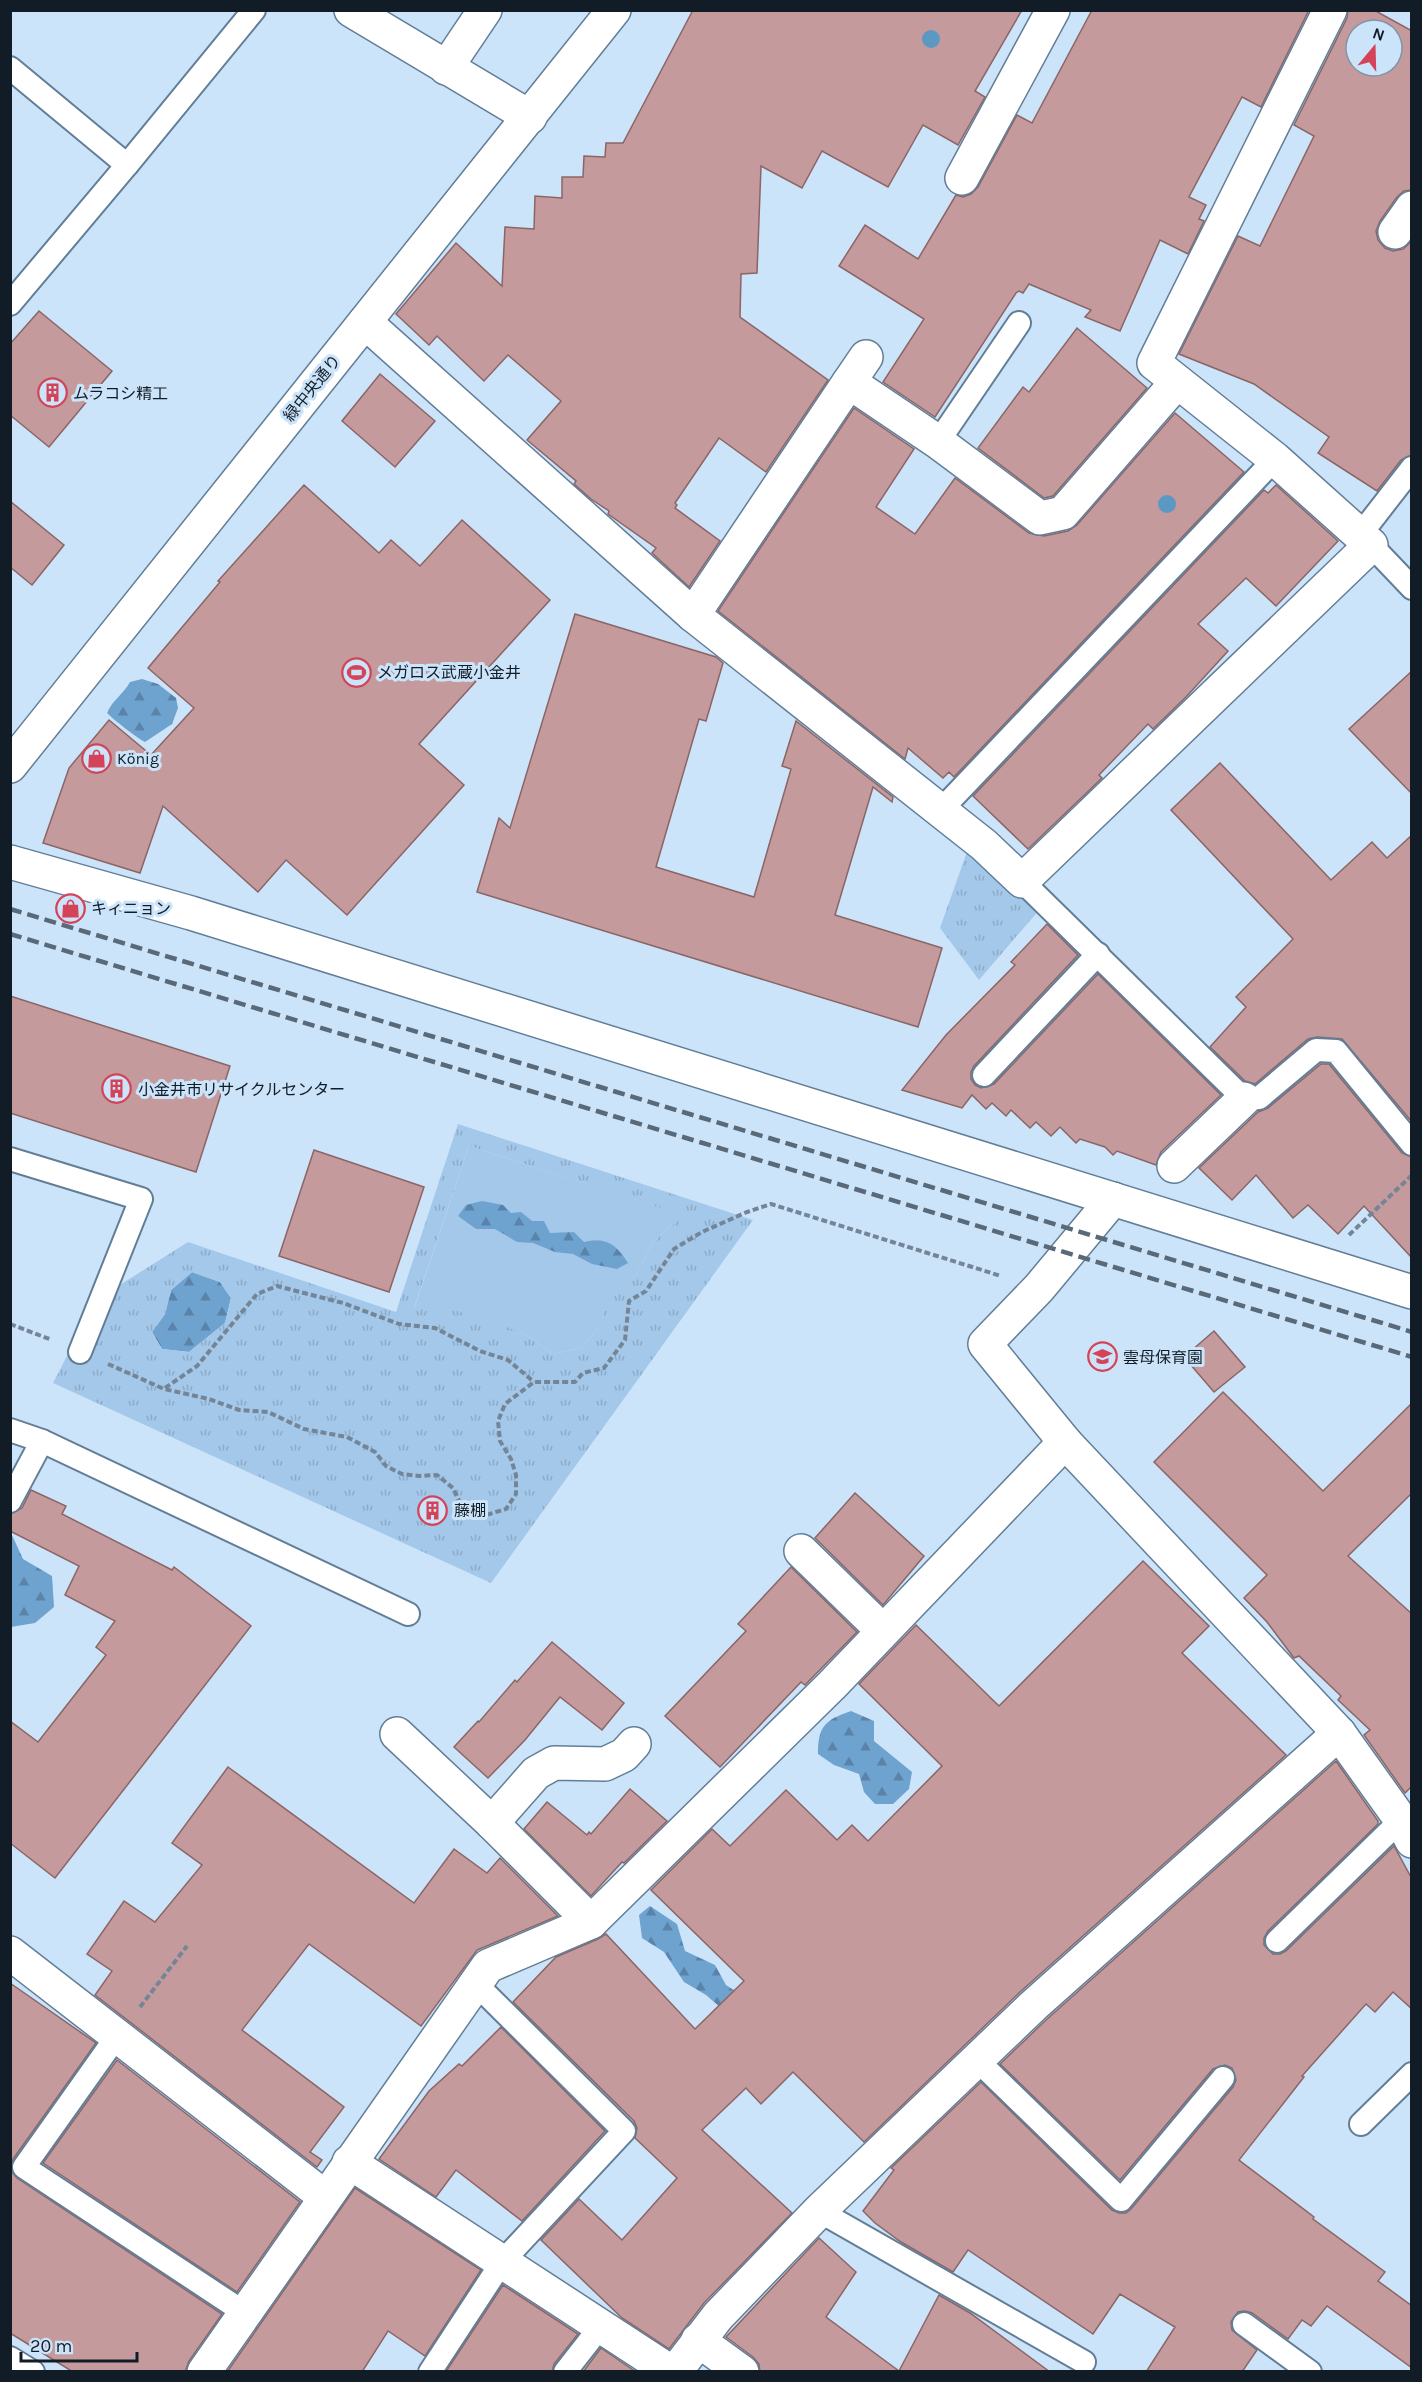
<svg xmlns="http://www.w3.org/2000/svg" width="1422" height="2382" font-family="Karla,'Noto Sans JP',sans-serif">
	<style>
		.grass { fill: #a4c8e9 }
		.forest { fill: url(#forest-firs) }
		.park { fill: url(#park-tufts); fill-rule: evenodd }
		.building { fill: #c49a9c; stroke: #8b6566; stroke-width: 1.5; fill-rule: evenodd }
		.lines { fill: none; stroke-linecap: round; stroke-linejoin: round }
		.lane-casing { stroke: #627e97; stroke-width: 26 }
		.street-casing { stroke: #627e97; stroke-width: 36 }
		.secondary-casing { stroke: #627e97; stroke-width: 36 }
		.path { stroke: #738596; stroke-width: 4; stroke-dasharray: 6 3; stroke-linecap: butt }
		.lane { stroke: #fff; stroke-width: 22 }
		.street { stroke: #fff; stroke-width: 33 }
		.secondary { stroke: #fff; stroke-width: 33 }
		.rail { stroke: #596978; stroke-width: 4.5; stroke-dasharray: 12 6; stroke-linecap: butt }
		.tree { fill: #5c99c2 }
		.labels { text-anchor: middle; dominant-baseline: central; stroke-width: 6; stroke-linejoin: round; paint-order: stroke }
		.street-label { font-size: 16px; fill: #111c26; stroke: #cce4fa }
		.poi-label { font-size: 16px; fill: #111c26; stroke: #cce4fa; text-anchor: start }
	</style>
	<defs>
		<pattern id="forest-firs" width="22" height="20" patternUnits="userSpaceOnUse" patternTransform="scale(1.5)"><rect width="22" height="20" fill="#6ea2cf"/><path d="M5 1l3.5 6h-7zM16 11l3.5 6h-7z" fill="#5983a8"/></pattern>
		<pattern id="park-tufts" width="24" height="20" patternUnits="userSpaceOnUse" patternTransform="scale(1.5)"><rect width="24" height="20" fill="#a4c8e9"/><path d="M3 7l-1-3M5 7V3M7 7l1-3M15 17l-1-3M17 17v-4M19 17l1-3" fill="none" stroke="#8cabc8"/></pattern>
	</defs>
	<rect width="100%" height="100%" fill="#cce4fa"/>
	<path class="grass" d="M 469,1146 L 687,1216 L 668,1228 L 652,1244 L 636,1274 L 613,1293 L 597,1330 L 582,1348 L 553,1354 L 523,1333 L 414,1309 Z"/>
	<g class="forest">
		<path d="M 142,679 L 158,684 L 176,698 L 178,708 L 172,724 L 145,742 C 136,737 115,721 107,713 C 113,699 123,695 130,682 Z"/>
		<path d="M 482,1201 L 503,1205 L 511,1213 L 521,1212 L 532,1221 L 544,1221 L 550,1233 L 574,1232 L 584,1242 C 608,1237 616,1245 628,1263 L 617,1269 L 592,1264 L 573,1254 L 555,1252 L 533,1243 L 517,1242 L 495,1229 L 476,1229 L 458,1216 L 466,1205 Z"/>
		<path d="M 192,1272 L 220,1282 L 231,1298 L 225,1323 L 189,1352 L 162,1349 L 152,1332 L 165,1314 L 171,1290 Z"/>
		<path d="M 11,1533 L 23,1559 L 52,1576 L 54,1607 L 35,1623 L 11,1627 Z"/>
		<path d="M 851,1711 L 874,1721 L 874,1741 L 912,1772 L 909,1789 L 893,1804 L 875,1804 L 864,1792 L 859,1774 L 834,1765 L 818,1754 C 818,1726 825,1720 851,1711 Z"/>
		<path d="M 650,1906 L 677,1924 L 685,1951 L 715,1965 L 726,1985 L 752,2002 L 735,2020 L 706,1995 L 684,1982 L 664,1952 L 642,1938 L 639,1915 Z"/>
	</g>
	<g class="park">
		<path d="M 969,846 L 1040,909 L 979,980 L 940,928 Z"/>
		<path d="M 458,1124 L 753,1220 L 491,1583 L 53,1383 L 96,1300 L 188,1242 L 396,1312 ZM 469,1146 L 686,1216 L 668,1228 L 652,1244 L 636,1274 L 612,1293 L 597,1330 L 582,1348 L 553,1354 L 523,1333 L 495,1323 L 451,1309 L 414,1308 ZM 192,1272 L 220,1282 L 231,1298 L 225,1323 L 189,1352 L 162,1349 L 152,1332 L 165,1314 L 171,1290 Z"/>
	</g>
	<g class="building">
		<path d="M 693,10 L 1022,10 L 975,91 L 985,97 L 958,145 L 923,125 L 888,187 L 822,151 L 802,188 L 761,166 L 757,273 L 741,274 L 740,317 L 828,380 L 766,472 L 719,438 L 675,503 L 677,505 L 675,508 L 720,541 L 689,587 L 652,553 L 656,548 L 608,514 L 609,511 L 591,499 L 574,484 L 576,481 L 527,440 L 561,401 L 508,355 L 484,381 L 437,336 L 429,345 L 396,314 L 456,243 L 502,286 L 505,227 L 534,229 L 535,196 L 562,198 L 562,177 L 583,177 L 584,156 L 605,157 L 606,143 L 623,143 Z"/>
		<path d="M 1092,10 L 1309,10 L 1261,107 L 1242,97 L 1189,197 L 1206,205 L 1199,219 L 1204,221 L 1188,254 L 1160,240 L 1120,331 L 1085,317 L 1091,310 L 1029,284 L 1023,293 L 1019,291 L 1016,293 L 935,417 L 883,382 L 924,319 L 839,266 L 865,225 L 918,259 L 956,195 L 963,197 L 971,194 L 978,187 L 1017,115 L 1032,123 Z"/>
		<path d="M 1348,10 L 1374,10 L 1412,31 L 1412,190 L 1404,191 L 1397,197 L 1380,221 L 1376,231 L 1378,240 L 1385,248 L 1393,251 L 1403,249 L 1412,241 L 1412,455 L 1401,460 L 1377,491 L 1318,453 L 1329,437 L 1254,384 L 1179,354 L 1238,236 L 1260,246 L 1314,136 L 1294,125 L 1347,18 ZM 1356,30 L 1392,30 L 1392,66 L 1356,66 Z"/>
		<path d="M 39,311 L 112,371 L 49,447 L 10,415 L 10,344 Z"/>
		<path d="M 1077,328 L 1147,388 L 1053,496 L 1044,498 L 978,448 L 1023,387 L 1029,392 Z"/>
		<path d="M 380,374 L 435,421 L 395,467 L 342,421 Z"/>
		<path d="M 854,408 L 914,449 L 876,507 L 915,534 L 955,478 L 1029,533 L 1044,536 L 1068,531 L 1077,525 L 1175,413 L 1244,472 L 954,777 L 949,772 L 943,778 L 908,748 L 905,759 L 718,611 Z"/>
		<path d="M 304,485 L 379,553 L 391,540 L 420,566 L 462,520 L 550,600 L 419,744 L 464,785 L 347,915 L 286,860 L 258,892 L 163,806 L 140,873 L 43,843 L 69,768 L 109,720 L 151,755 L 194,708 L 148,668 L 220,582 L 218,581 Z"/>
		<path d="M 1276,485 L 1338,541 L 1276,606 L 1246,578 L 1198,624 L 1228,651 L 1186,697 L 1153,729 L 1148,724 L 1099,775 L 1102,778 L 1028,849 L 973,796 L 1264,490 L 1268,493 Z"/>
		<path d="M 10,501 L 64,545 L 32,585 L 10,567 Z"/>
		<path d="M 575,614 L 716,657 L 723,663 L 706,721 L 699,719 L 656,867 L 754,897 L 791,769 L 782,766 L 796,721 L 893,797 L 892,802 L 873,787 L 835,915 L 942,948 L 918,1027 L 477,892 L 499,818 L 510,828 Z"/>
		<path d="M 1412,671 L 1412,794 L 1349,729 Z"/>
		<path d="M 1220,763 L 1331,880 L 1372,842 L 1387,858 L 1412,835 L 1412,1122 L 1342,1039 L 1317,1037 L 1308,1039 L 1255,1084 L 1245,1081 L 1210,1047 L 1246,1007 L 1236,997 L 1293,939 L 1171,810 Z"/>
		<path d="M 1047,924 L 1078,955 L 974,1066 L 971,1072 L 971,1079 L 975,1085 L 981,1088 L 994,1084 L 1098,974 L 1221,1095 L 1161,1152 L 1156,1165 L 1117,1151 L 1113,1155 L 1105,1147 L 1080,1139 L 1076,1143 L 1060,1127 L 1051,1136 L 1036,1122 L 1030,1128 L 1011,1110 L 1006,1116 L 992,1103 L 986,1109 L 972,1095 L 962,1108 L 902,1090 L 946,1035 L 1015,965 L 1011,962 Z"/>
		<path d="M 10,996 L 230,1066 L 196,1172 L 10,1113 Z"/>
		<path d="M 1321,1064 L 1329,1064 L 1402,1153 L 1412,1157 L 1412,1258 L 1364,1206 L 1338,1234 L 1308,1205 L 1293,1218 L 1256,1175 L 1232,1200 L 1199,1168 L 1258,1112 L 1268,1108 Z"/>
		<path d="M 314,1150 L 424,1187 L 389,1292 L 279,1256 Z"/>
		<path d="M 1214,1331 L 1245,1367 L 1214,1392 L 1184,1357 Z"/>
		<path d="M 1223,1392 L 1323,1491 L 1412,1403 L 1412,1493 L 1348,1556 L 1412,1614 L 1412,1786 L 1405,1793 L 1364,1735 L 1370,1730 L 1338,1700 L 1341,1696 L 1299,1656 L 1294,1658 L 1267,1622 L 1244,1598 L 1267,1575 L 1154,1462 Z"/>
		<path d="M 31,1490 L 66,1506 L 62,1514 L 172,1570 L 174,1567 L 251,1626 L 55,1878 L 10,1843 L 10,1721 L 38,1742 L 106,1655 L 96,1647 L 115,1621 L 65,1595 L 79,1566 L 10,1531 L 10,1514 L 22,1508 Z"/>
		<path d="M 855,1493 L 924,1556 L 883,1605 L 815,1538 Z"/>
		<path d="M 1143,1561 L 1209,1626 L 1182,1653 L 1286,1755 L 1020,1992 L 864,2142 L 793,2072 L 761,2104 L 746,2088 L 702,2130 L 792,2213 L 704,2303 L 669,2349 L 622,2318 L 541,2240 L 579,2199 L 622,2240 L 677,2178 L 635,2138 L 637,2128 L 634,2121 L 513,2002 L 556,1957 L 598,1939 L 606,1934 L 695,2029 L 744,1981 L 651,1890 L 712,1829 L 730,1846 L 786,1790 L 837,1840 L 852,1825 L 868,1841 L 942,1766 L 859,1684 L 916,1625 L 999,1706 Z"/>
		<path d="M 791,1567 L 857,1632 L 805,1685 L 801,1682 L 720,1767 L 665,1716 L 746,1631 L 738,1624 Z"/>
		<path d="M 552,1642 L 624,1703 L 602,1730 L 560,1697 L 525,1740 L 488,1778 L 454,1747 L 478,1721 L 479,1722 L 515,1680 L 517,1682 Z"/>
		<path d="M 1336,1761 L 1378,1821 L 1378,1824 L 1268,1931 L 1264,1938 L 1264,1945 L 1273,1954 L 1280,1954 L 1286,1951 L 1394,1846 L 1412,1879 L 1412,2009 L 1393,1992 L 1375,2012 L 1366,2004 L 1302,2076 L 1304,2077 L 1239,2160 L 1314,2217 L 1313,2219 L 1385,2272 L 1378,2281 L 1412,2306 L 1412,2368 L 1327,2306 L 1311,2326 L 1302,2320 L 1288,2339 L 1252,2313 L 1245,2311 L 1238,2312 L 1231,2322 L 1232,2330 L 1257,2350 L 1242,2372 L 1146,2372 L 1175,2327 L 1120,2294 L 1093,2334 L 968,2250 L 953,2272 L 901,2242 L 875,2223 L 863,2211 L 894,2170 L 891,2168 L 981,2082 L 1112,2210 L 1119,2213 L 1126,2213 L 1131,2209 L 1233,2087 L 1236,2080 L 1232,2068 L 1225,2065 L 1213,2069 L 1120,2180 L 1000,2064 L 1046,2020 Z"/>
		<path d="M 228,1767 L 414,1903 L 454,1849 L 487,1873 L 500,1858 L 558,1916 L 477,1950 L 421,2026 L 309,1944 L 242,2030 L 344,2107 L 310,2152 L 322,2160 L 317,2167 L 95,1995 L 112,1971 L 87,1954 L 124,1901 L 155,1922 L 202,1865 L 172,1843 Z"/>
		<path d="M 630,1789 L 667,1821 L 624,1863 L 622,1862 L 591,1896 L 524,1829 L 547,1802 L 587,1835 L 589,1832 L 591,1834 Z"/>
		<path d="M 10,1983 L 96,2043 L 13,2159 L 11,2165 L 12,2172 L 17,2178 L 222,2314 L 189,2361 L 185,2372 L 73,2372 L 10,2333 Z"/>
		<path d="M 501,2027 L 605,2131 L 522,2221 L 456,2170 L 436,2197 L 379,2159 L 429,2091 L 459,2064 L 462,2066 Z"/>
		<path d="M 117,2060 L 300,2202 L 237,2292 L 43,2163 Z"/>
		<path d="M 355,2188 L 481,2270 L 425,2356 L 388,2331 L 362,2372 L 227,2372 Z"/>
		<path d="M 819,2238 L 856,2272 L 826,2317 L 899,2371 L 939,2295 L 970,2313 L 1050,2372 L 760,2372 L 759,2364 L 753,2357 L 726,2337 Z"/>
		<path d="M 503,2285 L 578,2334 L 554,2364 L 552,2372 L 449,2372 L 447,2370 Z"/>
		<path d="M 601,2348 L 636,2372 L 583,2372 Z"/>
	</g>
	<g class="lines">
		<defs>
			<g id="lane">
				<path d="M 10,68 L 127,165 L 10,304"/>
				<path d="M 127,165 L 254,10"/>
				<path d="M 938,442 L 1019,323"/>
				<path d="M 1360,535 L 1412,468"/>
				<path d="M 1371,545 L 1412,588"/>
				<path d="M 940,811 L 1275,459"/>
				<path d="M 1022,881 L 1244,1099 L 1259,1098 L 1316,1050 L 1336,1051 L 1412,1144"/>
				<path d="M 984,1075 L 1098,954"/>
				<path d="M 10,1159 L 141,1199 L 80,1352"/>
				<path d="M 10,1430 L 42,1441 L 408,1614"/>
				<path d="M 10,1501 L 42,1441"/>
				<path d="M 1277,1941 L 1401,1820"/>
				<path d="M 117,2036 L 24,2167 L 245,2313"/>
				<path d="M 977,2060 L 1121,2200 L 1223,2078"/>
				<path d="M 1361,2124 L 1412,2074"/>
				<path d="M 819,2211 L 1084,2362"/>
				<path d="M 1244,2324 L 1310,2372"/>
				<path d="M 10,2358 L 33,2372"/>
				<path d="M 430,2372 L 502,2262 L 624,2131 L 476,1984"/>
				<path d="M 565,2372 L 601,2326"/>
			</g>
			<g id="street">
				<path d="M 351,10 L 530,117"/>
				<path d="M 446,68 L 485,10"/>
				<path d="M 962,178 L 1053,10"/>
				<path d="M 1395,232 L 1412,208"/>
				<path d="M 365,322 L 693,615 L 984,845 L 1022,881 L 1371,545 L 1275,459 L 1154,363 L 1330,10"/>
				<path d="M 849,382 L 866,357"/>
				<path d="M 693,615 L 849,382 L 938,442 L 1040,518 L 1063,513 L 1177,382"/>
				<path d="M 10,862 L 191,913 L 1412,1292"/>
				<path d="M 1174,1166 L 1244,1099"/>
				<path d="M 1113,1199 L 1039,1288 L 985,1344 L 1065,1442 L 1339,1733 L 1401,1820 L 1412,1841"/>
				<path d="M 801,1551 L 883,1631"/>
				<path d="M 397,1734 L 492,1823 L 591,1922"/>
				<path d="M 492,1823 L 536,1773 L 554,1763 L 605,1764 L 624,1755 L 634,1744"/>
				<path d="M 10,1953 L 325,2197"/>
				<path d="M 349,2162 L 671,2372"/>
				<path d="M 698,2340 L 742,2372"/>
				<path d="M 204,2372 L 488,1966 L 591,1922 L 832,1685 L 1065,1442"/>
				<path d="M 675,2372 L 718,2316 L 819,2211 L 1033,2006 L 1339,1733"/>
			</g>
			<path id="secondary" d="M 10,766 L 614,10"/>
		</defs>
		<use href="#lane" class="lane-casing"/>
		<use href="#street" class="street-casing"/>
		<use href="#secondary" class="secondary-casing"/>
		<g class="path">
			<path d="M 1349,1235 L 1411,1176"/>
			<path d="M 10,1324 L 52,1340"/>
			<path d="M 108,1364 L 164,1389 L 209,1399 L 239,1410 L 268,1412 L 304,1429 L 347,1437 L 375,1452 L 386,1466 L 402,1474 L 419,1476 L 437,1475 L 453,1488 L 463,1509 L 486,1515 L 506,1509 L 516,1494 L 516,1475 L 511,1459 L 500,1441 L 498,1421 L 505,1404 L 534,1382 L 575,1382 L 583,1373 L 604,1368 L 625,1340 L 629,1301 L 646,1291 L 674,1249 L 702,1232 L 747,1212 L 771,1204 L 1001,1276"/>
			<path d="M 165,1388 L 197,1366 L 257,1294 L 277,1286 L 343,1303 L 399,1324 L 435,1328 L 480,1351 L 508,1360 L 534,1382"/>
			<path d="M 140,2007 L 187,1946"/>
		</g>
		<use href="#lane" class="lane"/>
		<use href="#street" class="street"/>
		<use href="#secondary" class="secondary"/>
		<g class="rail">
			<path d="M 10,909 L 1412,1332"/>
			<path d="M 10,934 L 1412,1357"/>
		</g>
	</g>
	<g class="tree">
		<circle cx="931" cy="39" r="9"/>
		<circle cx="1167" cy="504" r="9"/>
	</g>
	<defs>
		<symbol id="building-ring" viewBox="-11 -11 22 22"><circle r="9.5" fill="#cce4fa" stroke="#d44459" stroke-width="1.5"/><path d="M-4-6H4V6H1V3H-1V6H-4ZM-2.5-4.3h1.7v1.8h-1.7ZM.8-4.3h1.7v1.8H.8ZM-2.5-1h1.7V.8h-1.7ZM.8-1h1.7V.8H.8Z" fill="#d44459"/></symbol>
		<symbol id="stadium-ring" viewBox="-11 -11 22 22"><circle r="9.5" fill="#cce4fa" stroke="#d44459" stroke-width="1.5"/><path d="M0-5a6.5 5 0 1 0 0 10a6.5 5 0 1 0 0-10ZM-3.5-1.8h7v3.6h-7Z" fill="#d44459"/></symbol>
		<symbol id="shop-ring" viewBox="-11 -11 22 22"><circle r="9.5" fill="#cce4fa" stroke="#d44459" stroke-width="1.5"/><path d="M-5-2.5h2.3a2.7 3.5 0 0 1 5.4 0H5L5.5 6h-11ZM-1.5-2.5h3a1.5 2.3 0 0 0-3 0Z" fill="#d44459"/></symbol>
		<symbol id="school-ring" viewBox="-11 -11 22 22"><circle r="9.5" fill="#cce4fa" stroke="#d44459" stroke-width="1.5"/><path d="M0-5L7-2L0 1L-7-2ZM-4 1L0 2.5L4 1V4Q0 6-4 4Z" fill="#d44459"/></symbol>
	</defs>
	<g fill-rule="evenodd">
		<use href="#building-ring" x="36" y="376" width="33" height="33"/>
		<use href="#stadium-ring" x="340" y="656" width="33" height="33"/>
		<use href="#shop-ring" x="80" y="742" width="33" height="33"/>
		<use href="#shop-ring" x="54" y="892" width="33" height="33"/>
		<use href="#building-ring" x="100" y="1072" width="33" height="33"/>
		<use href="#school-ring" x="1086" y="1340" width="33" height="33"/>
		<use href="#building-ring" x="416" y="1494" width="33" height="33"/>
	</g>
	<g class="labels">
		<g class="street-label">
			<text transform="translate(312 388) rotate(-51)">緑中央通り</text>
		</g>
		<g class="poi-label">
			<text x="73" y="393">ムラコシ精工</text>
			<text x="377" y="672">メガロス武蔵小金井</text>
			<text x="117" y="758">König</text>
			<text x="91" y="908">キィニョン</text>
			<text x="138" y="1089">小金井市リサイクルセンター</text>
			<text x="1123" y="1357">雲母保育園</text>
			<text x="454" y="1510">藤棚</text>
		</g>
	</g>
	<rect width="1422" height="2382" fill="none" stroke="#111c26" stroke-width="24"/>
	<g transform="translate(1374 48) rotate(19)"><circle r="28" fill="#cce4fa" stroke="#8194a5" stroke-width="1.5"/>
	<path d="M0-4.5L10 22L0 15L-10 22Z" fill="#d44459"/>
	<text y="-9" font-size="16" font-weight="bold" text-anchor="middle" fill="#111c26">N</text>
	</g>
	<path d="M21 2352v9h116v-9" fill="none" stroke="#111c26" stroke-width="3"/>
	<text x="30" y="2352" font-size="18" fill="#111c26" stroke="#cce4fa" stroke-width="4.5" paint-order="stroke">20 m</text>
</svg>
